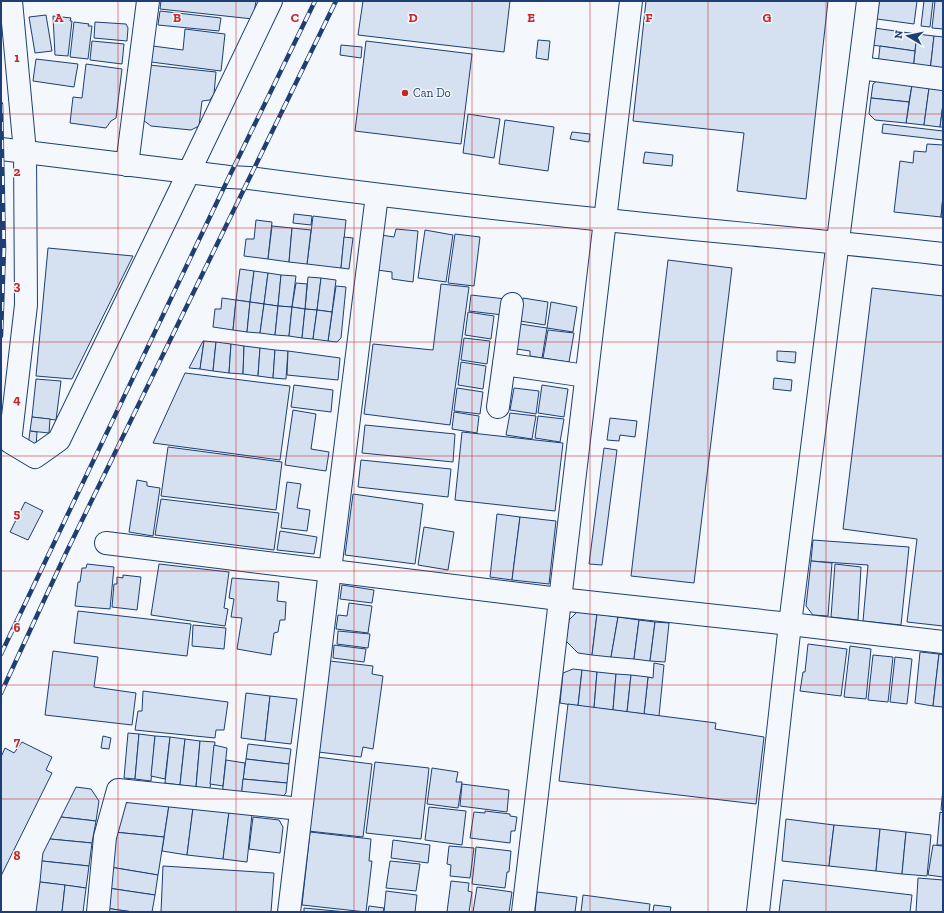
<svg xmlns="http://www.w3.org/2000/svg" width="944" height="913" font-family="'Zilla Slab',serif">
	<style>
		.building { fill: #d5e0f0; stroke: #1d3f73 }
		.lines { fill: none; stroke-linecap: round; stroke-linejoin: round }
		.minor-casing { stroke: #1d3f73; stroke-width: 24 }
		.minor { stroke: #f4f7fb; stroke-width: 22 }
		.rail-casing { stroke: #1d3f73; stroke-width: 4.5 }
		.rail { stroke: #f4f7fb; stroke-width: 3; stroke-dasharray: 9; stroke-linecap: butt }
		.grid { fill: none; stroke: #c62828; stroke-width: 1; stroke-opacity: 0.55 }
		.poi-dot { fill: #c62828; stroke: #f4f7fb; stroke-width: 1.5 }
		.labels { text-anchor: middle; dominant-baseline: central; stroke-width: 3; stroke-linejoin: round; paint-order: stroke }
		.poi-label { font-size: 12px; fill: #1d3f73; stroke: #f4f7fb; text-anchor: start }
		.grid-label { font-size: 13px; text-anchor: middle; font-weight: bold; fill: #c62828; stroke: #f4f7fb; stroke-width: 3; stroke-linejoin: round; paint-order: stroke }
	</style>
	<rect width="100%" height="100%" fill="#f4f7fb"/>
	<g class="building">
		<path d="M 161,1 L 256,1 L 253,19 L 160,9 Z"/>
		<path d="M 363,1 L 510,1 L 504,52 L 358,35 Z"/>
		<path d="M 646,1 L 828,1 L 806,199 L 737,191 L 744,133 L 633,121 Z"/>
		<path d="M 879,1 L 917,1 L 914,24 L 877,19 Z"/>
		<path d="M 924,1 L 933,1 L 930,27 L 921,26 Z"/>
		<path d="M 935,1 L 943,1 L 943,29 L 932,28 Z"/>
		<path d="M 160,11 L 221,18 L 219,31 L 158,25 Z"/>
		<path d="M 46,15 L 52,51 L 35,53 L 29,17 Z"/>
		<path d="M 53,16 L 71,18 L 70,21 L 72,21 L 68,56 L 55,55 Z"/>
		<path d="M 74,22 L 89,24 L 88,26 L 92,26 L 88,59 L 70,57 Z"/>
		<path d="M 95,22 L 126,24 L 128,28 L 127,41 L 94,38 Z"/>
		<path d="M 874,28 L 917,34 L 915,51 L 872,45 Z"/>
		<path d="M 185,29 L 225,34 L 221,71 L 151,62 L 153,46 L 183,50 Z"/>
		<path d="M 917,34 L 934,36 L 930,71 L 913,69 Z"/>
		<path d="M 934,36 L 943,37 L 943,73 L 930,71 Z"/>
		<path d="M 538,40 L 550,41 L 548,60 L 536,58 Z"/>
		<path d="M 92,41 L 124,44 L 122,64 L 90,60 Z"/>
		<path d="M 366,41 L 472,54 L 461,144 L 355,131 Z"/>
		<path d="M 341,45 L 362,47 L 361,58 L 340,55 Z"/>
		<path d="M 880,46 L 915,51 L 913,69 L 878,64 Z"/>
		<path d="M 36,59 L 78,64 L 74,87 L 33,81 Z"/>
		<path d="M 86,64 L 122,69 L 116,118 L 111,121 L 106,128 L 70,123 L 73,97 L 82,98 Z"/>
		<path d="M 149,65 L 216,72 L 214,94 L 210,100 L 202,101 L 199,126 L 191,130 L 151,126 L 143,120 Z"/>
		<path d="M 877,81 L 912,85 L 909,102 L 871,98 L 873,84 Z"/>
		<path d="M 912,85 L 929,88 L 924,125 L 906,123 Z"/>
		<path d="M 929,88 L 943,90 L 943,104 L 940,127 L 924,125 Z"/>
		<path d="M 871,98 L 909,102 L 906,123 L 875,120 L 869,114 Z"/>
		<path d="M 943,104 L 943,127 L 940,127 Z"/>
		<path d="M 468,114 L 500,119 L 494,158 L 463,153 Z"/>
		<path d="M 505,120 L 554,127 L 548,171 L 499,164 Z"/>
		<path d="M 883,124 L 943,131 L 943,140 L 882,133 Z"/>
		<path d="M 572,132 L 590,134 L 589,142 L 570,139 Z"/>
		<path d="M 927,144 L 943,145 L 943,196 L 941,217 L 894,212 L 900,161 L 913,163 L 914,151 L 926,152 Z"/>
		<path d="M 645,152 L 673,155 L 672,166 L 643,163 Z"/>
		<path d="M 943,196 L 943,218 L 941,217 Z"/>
		<path d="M 294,214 L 312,216 L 311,225 L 293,223 Z"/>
		<path d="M 313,216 L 346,220 L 341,268 L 307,264 Z"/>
		<path d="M 256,220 L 272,222 L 268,259 L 244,256 L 246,239 L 254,239 Z"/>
		<path d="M 272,226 L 292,228 L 289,262 L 268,259 Z"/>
		<path d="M 292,228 L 311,230 L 307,264 L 289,262 Z"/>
		<path d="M 396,229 L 418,231 L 413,282 L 392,279 L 392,272 L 377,270 L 381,235 L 394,237 Z"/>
		<path d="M 425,230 L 453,235 L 446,282 L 418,278 Z"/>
		<path d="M 455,234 L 480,237 L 474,286 L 448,283 Z"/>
		<path d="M 344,237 L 353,238 L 349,269 L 341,268 Z"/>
		<path d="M 48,248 L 133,256 L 72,379 L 36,376 Z"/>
		<path d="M 668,260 L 732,268 L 694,583 L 631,576 Z"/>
		<path d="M 240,269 L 254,271 L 250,302 L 236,300 Z"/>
		<path d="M 254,271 L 268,273 L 264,304 L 250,302 Z"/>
		<path d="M 268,273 L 281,275 L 278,306 L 264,304 Z"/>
		<path d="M 281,275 L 296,276 L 292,307 L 278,306 Z"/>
		<path d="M 308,277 L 321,278 L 317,310 L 305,309 Z"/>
		<path d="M 321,278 L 336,280 L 332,312 L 317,310 Z"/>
		<path d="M 296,283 L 307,284 L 305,309 L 292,307 Z"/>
		<path d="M 441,284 L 469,287 L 450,425 L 364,414 L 373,344 L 433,350 Z"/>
		<path d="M 336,286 L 346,287 L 341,338 L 337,342 L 328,341 Z"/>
		<path d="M 872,288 L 943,296 L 943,626 L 907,622 L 917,539 L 843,529 Z"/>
		<path d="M 471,295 L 506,299 L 503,315 L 469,311 Z"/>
		<path d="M 222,298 L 236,300 L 233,330 L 213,327 L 215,309 L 221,309 Z"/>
		<path d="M 523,298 L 548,302 L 545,325 L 520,321 Z"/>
		<path d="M 236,300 L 250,302 L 247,332 L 233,330 Z"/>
		<path d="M 250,302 L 264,304 L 260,333 L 247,332 Z"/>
		<path d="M 551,302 L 577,307 L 573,332 L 547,328 Z"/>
		<path d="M 264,304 L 278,306 L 275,335 L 260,333 Z"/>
		<path d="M 278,306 L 292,307 L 289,336 L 275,335 Z"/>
		<path d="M 292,307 L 305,309 L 302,338 L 289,336 Z"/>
		<path d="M 305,309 L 317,310 L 313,339 L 302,338 Z"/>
		<path d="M 317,310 L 332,312 L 328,341 L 313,339 Z"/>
		<path d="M 468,312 L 494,316 L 491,339 L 465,335 Z"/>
		<path d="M 520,324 L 547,328 L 542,358 L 530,356 L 530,351 L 517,349 Z"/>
		<path d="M 548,330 L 574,333 L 569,362 L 543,358 Z"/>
		<path d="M 464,338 L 490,341 L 487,364 L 461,360 Z"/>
		<path d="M 203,341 L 204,341 L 200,369 L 189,368 Z"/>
		<path d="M 204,341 L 216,342 L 213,371 L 200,369 Z"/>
		<path d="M 216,342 L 231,344 L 229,373 L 213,371 Z"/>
		<path d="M 231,344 L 244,346 L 243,374 L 229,373 Z"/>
		<path d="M 244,346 L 260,348 L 258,376 L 243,374 Z"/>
		<path d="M 260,348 L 275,350 L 273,378 L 258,376 Z"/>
		<path d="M 275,350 L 288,351 L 286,379 L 273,378 Z"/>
		<path d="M 288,351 L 340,358 L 338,380 L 287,375 Z"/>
		<path d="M 777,351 L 796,352 L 795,363 L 777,361 Z"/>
		<path d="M 461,362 L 486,366 L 483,389 L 458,385 Z"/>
		<path d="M 185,373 L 290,386 L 280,460 L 153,443 Z"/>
		<path d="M 774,378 L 792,380 L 791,391 L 773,389 Z"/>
		<path d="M 36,379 L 61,381 L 56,420 L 32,417 Z"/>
		<path d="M 294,385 L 333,390 L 331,412 L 291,407 Z"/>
		<path d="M 542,385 L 568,389 L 564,417 L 538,413 Z"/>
		<path d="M 457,388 L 483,392 L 480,414 L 454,411 Z"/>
		<path d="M 514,388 L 539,391 L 536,414 L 510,410 Z"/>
		<path d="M 293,410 L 316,414 L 311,449 L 329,452 L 326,471 L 285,465 Z"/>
		<path d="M 454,412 L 479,416 L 477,433 L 452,429 Z"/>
		<path d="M 510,413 L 536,416 L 532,439 L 506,435 Z"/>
		<path d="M 538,416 L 564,419 L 560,442 L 535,438 Z"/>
		<path d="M 32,417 L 50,419 L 49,433 L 30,431 Z"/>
		<path d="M 610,418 L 637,421 L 635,437 L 620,435 L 619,441 L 607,440 Z"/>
		<path d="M 365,425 L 455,434 L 453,462 L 362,453 Z"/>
		<path d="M 30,431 L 37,432 L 36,447 L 28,446 Z"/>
		<path d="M 462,432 L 563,443 L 555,511 L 455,500 Z"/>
		<path d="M 168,447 L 282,462 L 276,510 L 161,496 Z"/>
		<path d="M 604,448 L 617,450 L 602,565 L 589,564 Z"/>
		<path d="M 361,460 L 451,469 L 448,497 L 358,487 Z"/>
		<path d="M 137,480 L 147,482 L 147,486 L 160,488 L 153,536 L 129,532 Z"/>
		<path d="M 287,482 L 301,484 L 297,508 L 310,510 L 307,531 L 281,528 Z"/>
		<path d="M 353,494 L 423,504 L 415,564 L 345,555 Z"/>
		<path d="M 161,499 L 279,513 L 274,550 L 155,535 Z"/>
		<path d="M 25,502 L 43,511 L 28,540 L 10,532 Z"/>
		<path d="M 497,514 L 520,517 L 512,580 L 490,577 Z"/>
		<path d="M 520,517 L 556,521 L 549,584 L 512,580 Z"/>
		<path d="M 424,527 L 454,532 L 448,570 L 418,565 Z"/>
		<path d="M 280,531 L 317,537 L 314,554 L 277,550 Z"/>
		<path d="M 813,540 L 909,547 L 901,625 L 863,621 L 868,565 L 811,561 Z"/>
		<path d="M 811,561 L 832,563 L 828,616 L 813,615 L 806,606 Z"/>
		<path d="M 87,564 L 114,567 L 110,609 L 75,606 L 78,582 L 80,582 L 82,568 L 86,568 Z"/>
		<path d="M 159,564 L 229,572 L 224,608 L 228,609 L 225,626 L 151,615 Z"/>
		<path d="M 835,564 L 861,567 L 858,620 L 831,617 Z"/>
		<path d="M 123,575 L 141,577 L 137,610 L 112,607 L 114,584 L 117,584 L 117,577 L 123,578 Z"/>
		<path d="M 232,578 L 279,582 L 277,601 L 286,602 L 285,620 L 280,620 L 278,632 L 274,633 L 271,655 L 237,649 L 242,618 L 231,617 L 234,599 L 229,598 Z"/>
		<path d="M 342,585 L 374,590 L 372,603 L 340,599 Z"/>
		<path d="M 349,603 L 372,606 L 368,633 L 336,629 L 338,615 L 347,616 Z"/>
		<path d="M 78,611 L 191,624 L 187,656 L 74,643 Z"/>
		<path d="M 577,612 L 597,614 L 592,655 L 578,653 L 566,641 L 569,620 Z"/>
		<path d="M 597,614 L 618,617 L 611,657 L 592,655 Z"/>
		<path d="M 618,617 L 639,620 L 634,659 L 611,657 Z"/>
		<path d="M 639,620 L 655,622 L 650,661 L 634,659 Z"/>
		<path d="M 655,622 L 669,623 L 665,662 L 650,661 Z"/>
		<path d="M 193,625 L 226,628 L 224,649 L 192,646 Z"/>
		<path d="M 338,631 L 370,634 L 368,648 L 337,644 Z"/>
		<path d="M 808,644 L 847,649 L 841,696 L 800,691 L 803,672 L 805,672 Z"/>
		<path d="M 334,645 L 366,649 L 364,662 L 333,658 Z"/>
		<path d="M 850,646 L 871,649 L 866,699 L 844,697 Z"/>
		<path d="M 53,651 L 98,657 L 94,687 L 136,693 L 132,725 L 45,715 Z"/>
		<path d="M 920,652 L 939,654 L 933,706 L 915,703 Z"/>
		<path d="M 939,654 L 943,655 L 943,707 L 933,706 Z"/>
		<path d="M 873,655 L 893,657 L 888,702 L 868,700 Z"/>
		<path d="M 895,657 L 912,659 L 907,704 L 890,702 Z"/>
		<path d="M 330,661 L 373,666 L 372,674 L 383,676 L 373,749 L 363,747 L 361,757 L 318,752 Z"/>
		<path d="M 654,663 L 664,665 L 659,716 L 644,714 L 648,677 L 653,678 Z"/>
		<path d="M 573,669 L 582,670 L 578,706 L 560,703 L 563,673 Z"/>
		<path d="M 582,670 L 597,672 L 594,708 L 578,706 Z"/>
		<path d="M 597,672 L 616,674 L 613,710 L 594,708 Z"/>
		<path d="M 616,674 L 631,675 L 627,712 L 613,710 Z"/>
		<path d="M 631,675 L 648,677 L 644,714 L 627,712 Z"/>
		<path d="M 143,691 L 228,702 L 224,730 L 216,730 L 215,738 L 135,730 L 138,711 L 142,711 Z"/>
		<path d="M 246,693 L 270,696 L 265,741 L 241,738 Z"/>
		<path d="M 270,696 L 297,699 L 291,744 L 265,741 Z"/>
		<path d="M 568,704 L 716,723 L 715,729 L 764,737 L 756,804 L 559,781 Z"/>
		<path d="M 128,733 L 139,734 L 135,779 L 124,778 Z"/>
		<path d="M 139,734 L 155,736 L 151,781 L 135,779 Z"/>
		<path d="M 103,736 L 111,738 L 109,749 L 101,748 Z"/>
		<path d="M 155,736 L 170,737 L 165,779 L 151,776 Z"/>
		<path d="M 170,737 L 185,739 L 180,785 L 165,783 Z"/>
		<path d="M 185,739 L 200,741 L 196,787 L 180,785 Z"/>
		<path d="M 200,741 L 215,742 L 210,789 L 196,787 Z"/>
		<path d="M 22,742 L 52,757 L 46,770 L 52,773 L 1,876 L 1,757 L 5,748 L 14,753 Z"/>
		<path d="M 248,744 L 291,749 L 289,764 L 246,759 Z"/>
		<path d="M 214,745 L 227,748 L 223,786 L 210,784 Z"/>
		<path d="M 317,757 L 372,764 L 363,837 L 308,831 Z"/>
		<path d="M 246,759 L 289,764 L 287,783 L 243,779 Z"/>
		<path d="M 226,760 L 245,763 L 241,799 L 222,796 Z"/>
		<path d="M 375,762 L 429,768 L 421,839 L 366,833 Z"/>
		<path d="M 432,768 L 458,772 L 456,782 L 462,782 L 458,808 L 427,804 Z"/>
		<path d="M 243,779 L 287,783 L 286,793 L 277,803 L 241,799 Z"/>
		<path d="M 462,784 L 509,790 L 507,812 L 460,806 Z"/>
		<path d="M 76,787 L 91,789 L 99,801 L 96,821 L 61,817 Z"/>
		<path d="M 943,788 L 943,810 L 941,810 Z"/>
		<path d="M 126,800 L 169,805 L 164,837 L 114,832 Z"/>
		<path d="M 169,805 L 193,808 L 187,855 L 162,851 Z"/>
		<path d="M 429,807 L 466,811 L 462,845 L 425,840 Z"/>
		<path d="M 193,808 L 229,812 L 223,859 L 187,855 Z"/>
		<path d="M 485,811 L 510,814 L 510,816 L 517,817 L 515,831 L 511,831 L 510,843 L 470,838 L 474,812 L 485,813 Z"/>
		<path d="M 229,812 L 252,814 L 247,862 L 223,859 Z"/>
		<path d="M 940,812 L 943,813 L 943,845 L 937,845 Z"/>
		<path d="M 61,817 L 96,821 L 92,843 L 50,839 Z"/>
		<path d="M 253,817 L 279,820 L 283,827 L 280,853 L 249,849 Z"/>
		<path d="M 786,819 L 834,825 L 829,866 L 782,861 Z"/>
		<path d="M 834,825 L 880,829 L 876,871 L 829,866 Z"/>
		<path d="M 880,829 L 906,832 L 902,874 L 876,871 Z"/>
		<path d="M 114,832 L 164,837 L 158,875 L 110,867 Z"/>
		<path d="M 310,832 L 371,839 L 369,861 L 372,861 L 366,912 L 302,905 Z"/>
		<path d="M 906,832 L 931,835 L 927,876 L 902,874 Z"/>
		<path d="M 50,839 L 92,843 L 89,866 L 42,861 L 43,853 Z"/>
		<path d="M 393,840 L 430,845 L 428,863 L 391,858 Z"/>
		<path d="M 933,845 L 943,846 L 943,877 L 928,875 Z"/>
		<path d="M 449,846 L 474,848 L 470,878 L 450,876 L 451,865 L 447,864 Z"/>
		<path d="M 476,847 L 511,851 L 509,872 L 507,872 L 505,888 L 472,884 Z"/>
		<path d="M 42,861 L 89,866 L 86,888 L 40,882 Z"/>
		<path d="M 390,861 L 420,864 L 416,891 L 386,888 Z"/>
		<path d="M 163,866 L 274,873 L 271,912 L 161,912 Z"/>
		<path d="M 110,867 L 158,875 L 155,895 L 108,888 Z"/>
		<path d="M 918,878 L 943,880 L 943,912 L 916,912 Z"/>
		<path d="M 783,880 L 912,895 L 910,912 L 779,912 Z"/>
		<path d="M 451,881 L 469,883 L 468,891 L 472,892 L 469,912 L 447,912 Z"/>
		<path d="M 40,882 L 65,885 L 62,912 L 36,912 Z"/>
		<path d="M 65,885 L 86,888 L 83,912 L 62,912 Z"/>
		<path d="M 477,887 L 512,892 L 509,912 L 473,912 Z"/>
		<path d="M 108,888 L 155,895 L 152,912 L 133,912 L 105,908 Z"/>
		<path d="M 386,891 L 417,895 L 415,912 L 384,912 Z"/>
		<path d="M 537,892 L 577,897 L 575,912 L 535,912 Z"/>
		<path d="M 583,895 L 650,904 L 649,912 L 581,912 Z"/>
		<path d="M 654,905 L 671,907 L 670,912 L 653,912 Z"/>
		<path d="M 369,906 L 384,908 L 383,912 L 368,912 Z"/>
		<path d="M 105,908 L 133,912 L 105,912 Z"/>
		<path d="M 304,908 L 347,912 L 304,912 Z"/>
	</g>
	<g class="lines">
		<defs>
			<g id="minor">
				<path d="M 11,1 L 25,152 L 26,305 L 10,442 L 35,457 L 59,440 L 189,172 L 271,1"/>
				<path d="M 860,68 L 943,79"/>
				<path d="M 1,149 L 229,177 L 249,178 C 368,194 486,208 605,220 C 717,232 830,241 943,254"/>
				<path d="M 127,165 L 148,1"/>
				<path d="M 512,304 L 504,364 L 586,376"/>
				<path d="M 498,407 L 504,364"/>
				<path d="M 106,543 L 559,599 L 790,624 L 943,642"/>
				<path d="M 98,912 L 105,837 L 118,790 L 301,809"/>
				<path d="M 289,912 L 330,570 L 377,195"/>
				<path d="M 523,912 L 631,1"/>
				<path d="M 758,912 L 790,624 L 868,1"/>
			</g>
		</defs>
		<use href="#minor" class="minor-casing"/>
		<use href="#minor" class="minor"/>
		<defs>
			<g id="rail">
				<path d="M 1,104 L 4,249 L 1,336"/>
				<path d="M 1,654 L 229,177 L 315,1"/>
				<path d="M 1,693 L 66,553 L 336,1"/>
			</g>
		</defs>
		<use href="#rail" class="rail-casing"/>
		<use href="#rail" class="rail"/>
	</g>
	<path class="grid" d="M 118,1 L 118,912M 236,1 L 236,912M 354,1 L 354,912M 472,1 L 472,912M 590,1 L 590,912M 708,1 L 708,912M 826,1 L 826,912M 1,114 L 943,114M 1,228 L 943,228M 1,342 L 943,342M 1,456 L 943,456M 1,571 L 943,571M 1,685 L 943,685M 1,799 L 943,799"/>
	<circle class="poi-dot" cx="405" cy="93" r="4"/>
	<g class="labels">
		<g class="poi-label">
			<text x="413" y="93">Can Do</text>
		</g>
	</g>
	<g class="grid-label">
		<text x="59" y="22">A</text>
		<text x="177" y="22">B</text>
		<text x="295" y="22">C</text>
		<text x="413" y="22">D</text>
		<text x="531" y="22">E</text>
		<text x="649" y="22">F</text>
		<text x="767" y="22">G</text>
		<text x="17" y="62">1</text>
		<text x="17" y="176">2</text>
		<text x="17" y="290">3</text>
		<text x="17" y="404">4</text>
		<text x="17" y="518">5</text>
		<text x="17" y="632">6</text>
		<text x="17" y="746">7</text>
		<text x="17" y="860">8</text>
	</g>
	<rect width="944" height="913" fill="none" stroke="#1d3f73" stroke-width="4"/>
	<g transform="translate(908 36) rotate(279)" stroke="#f4f7fb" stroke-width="3" paint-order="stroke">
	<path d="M0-3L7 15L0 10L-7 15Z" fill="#1d3f73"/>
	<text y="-6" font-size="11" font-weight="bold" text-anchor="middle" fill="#1d3f73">N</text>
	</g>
</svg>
